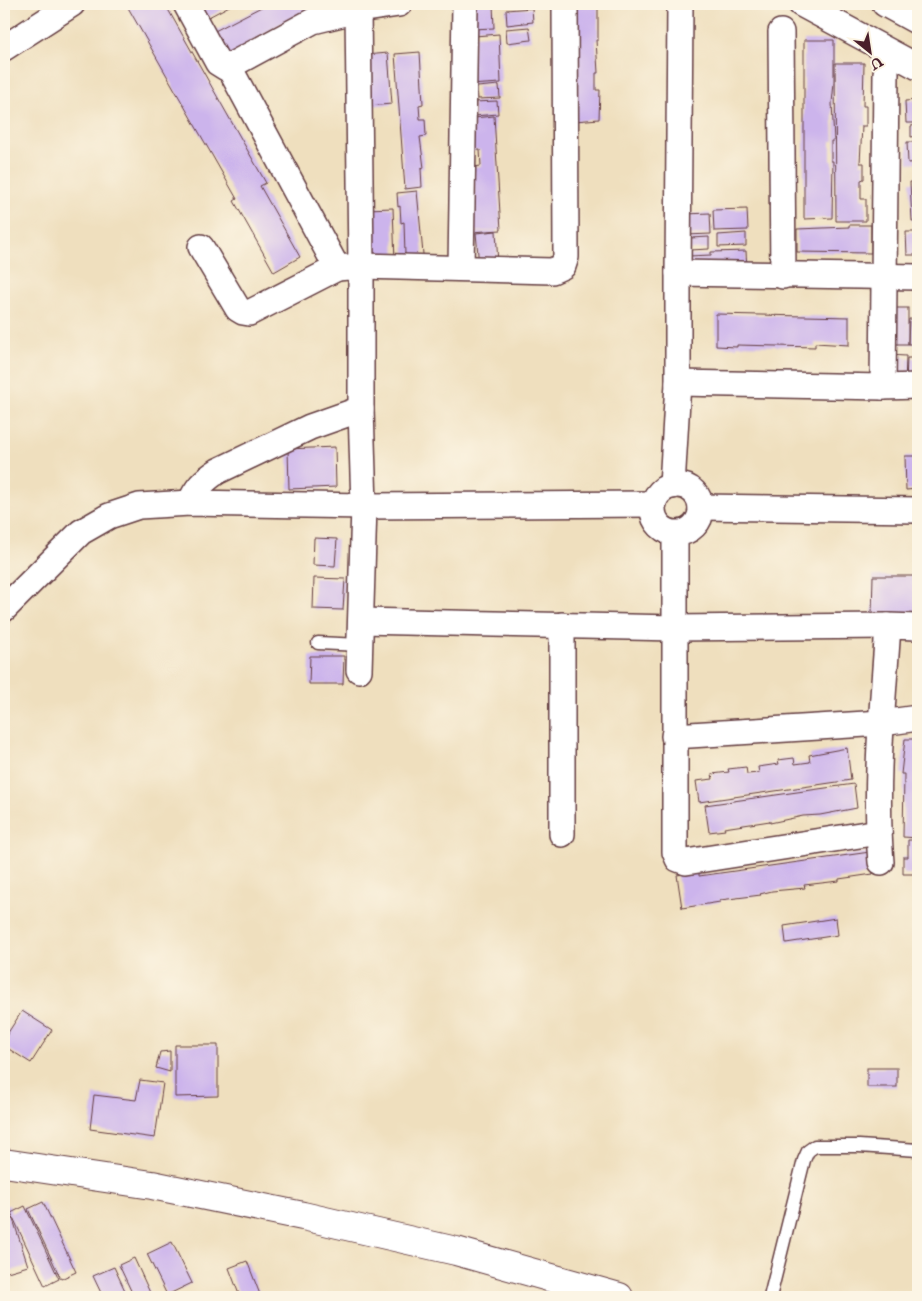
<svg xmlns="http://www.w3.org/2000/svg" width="922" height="1301" font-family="'IM FELL English',serif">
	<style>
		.building { fill: #ccb4ec }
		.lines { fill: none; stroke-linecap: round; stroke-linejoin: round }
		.lane-casing { stroke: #633c41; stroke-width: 15 }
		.street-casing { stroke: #633c41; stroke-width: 28 }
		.primary-casing { stroke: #633c41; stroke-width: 30 }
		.lane { stroke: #fff; stroke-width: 12 }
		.street { stroke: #fff; stroke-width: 25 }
		.primary { stroke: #fff; stroke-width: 28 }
	</style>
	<rect width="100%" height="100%" fill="#fcf5e5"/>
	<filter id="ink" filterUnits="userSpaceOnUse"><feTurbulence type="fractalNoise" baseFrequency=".02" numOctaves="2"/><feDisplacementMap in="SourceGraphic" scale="10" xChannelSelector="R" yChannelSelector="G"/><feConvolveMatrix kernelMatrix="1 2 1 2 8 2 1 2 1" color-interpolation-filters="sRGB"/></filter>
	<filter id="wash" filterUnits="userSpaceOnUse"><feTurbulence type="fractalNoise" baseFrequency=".0096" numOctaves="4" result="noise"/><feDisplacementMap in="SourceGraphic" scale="20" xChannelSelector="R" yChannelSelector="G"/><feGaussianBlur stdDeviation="1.12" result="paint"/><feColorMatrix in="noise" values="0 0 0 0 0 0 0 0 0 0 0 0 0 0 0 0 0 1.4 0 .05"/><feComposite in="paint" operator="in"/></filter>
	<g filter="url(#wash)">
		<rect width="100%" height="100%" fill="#efdfbe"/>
		<g id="blocks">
			<g class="building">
				<path d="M 126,4 L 165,4 L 266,183 L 260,186 L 300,257 L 274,272 L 234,201 L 237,199 Z"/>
				<path d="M 196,4 L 233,4 L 205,19 Z"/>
				<path d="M 267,4 L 325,4 L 280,24 L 227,59 L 211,33 Z"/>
				<path d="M 472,4 L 493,4 L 494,28 L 472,29 Z"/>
				<path d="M 569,4 L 598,4 L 598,40 L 596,40 L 598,73 L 596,73 L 596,90 L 600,90 L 599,119 L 575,121 Z"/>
				<path d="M 532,8 L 533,22 L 507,25 L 506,10 Z"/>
				<path d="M 529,27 L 531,40 L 507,43 L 506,29 Z"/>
				<path d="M 499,34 L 501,83 L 469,85 L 475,36 Z"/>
				<path d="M 804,40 L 834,40 L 834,83 L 832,103 L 834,141 L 831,141 L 831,161 L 833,161 L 832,218 L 804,219 Z"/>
				<path d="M 420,52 L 423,104 L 419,105 L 420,119 L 425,119 L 426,136 L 420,137 L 424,168 L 421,169 L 422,187 L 405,189 L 395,54 Z"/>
				<path d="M 388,53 L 392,104 L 368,106 L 366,55 Z"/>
				<path d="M 835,63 L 864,63 L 863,106 L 866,106 L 866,126 L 862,126 L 860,163 L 864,163 L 864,179 L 861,180 L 861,199 L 866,199 L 866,221 L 836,221 Z"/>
				<path d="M 499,85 L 500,98 L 478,99 L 477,87 Z"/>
				<path d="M 918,100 L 918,123 L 906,123 L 905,101 Z"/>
				<path d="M 497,101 L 498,114 L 474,116 L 473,102 Z"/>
				<path d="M 494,116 L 501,230 L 471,232 L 470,199 L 475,199 L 473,167 L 481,166 L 480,150 L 470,151 L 474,118 Z"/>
				<path d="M 918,125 L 918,136 L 911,137 L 911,126 Z"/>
				<path d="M 907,142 L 918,142 L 918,162 L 908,163 Z"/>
				<path d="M 910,182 L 918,182 L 918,221 L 912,221 Z"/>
				<path d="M 417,191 L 423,254 L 423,265 L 405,255 L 404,222 L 401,223 L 400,206 L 398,207 L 397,193 Z"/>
				<path d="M 393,208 L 395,262 L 368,263 L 367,209 Z"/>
				<path d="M 747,209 L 748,230 L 714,231 L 713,210 Z"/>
				<path d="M 710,213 L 711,234 L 686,235 L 685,214 Z"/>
				<path d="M 849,225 L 871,225 L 871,253 L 797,252 L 797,229 L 849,227 Z"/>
				<path d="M 496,231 L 498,264 L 479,265 L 476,233 Z"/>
				<path d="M 906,232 L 918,232 L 918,255 L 907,255 Z"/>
				<path d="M 746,233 L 746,246 L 718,247 L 718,235 Z"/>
				<path d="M 709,237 L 709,249 L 690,250 L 690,238 Z"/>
				<path d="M 746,251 L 747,271 L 689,273 L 689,256 L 711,255 L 711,252 Z"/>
				<rect x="887" y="308" width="21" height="36"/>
				<path d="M 716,314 L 849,317 L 849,345 L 815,343 L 815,347 L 737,345 L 737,347 L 716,346 Z"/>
				<path d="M 909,319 L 918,319 L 918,344 L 908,344 Z"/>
				<path d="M 888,355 L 906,356 L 905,386 L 886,385 Z"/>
				<path d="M 907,358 L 918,358 L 918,385 L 906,385 Z"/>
				<path d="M 335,447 L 336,487 L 289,489 L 288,449 Z"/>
				<path d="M 905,456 L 918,456 L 918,489 L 906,490 Z"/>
				<path d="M 314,538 L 337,539 L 335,566 L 313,565 Z"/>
				<path d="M 873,576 L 918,576 L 918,614 L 872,614 Z"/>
				<path d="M 314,578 L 345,579 L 343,610 L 313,609 Z"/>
				<path d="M 310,656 L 344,656 L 343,684 L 309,684 Z"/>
				<path d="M 905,739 L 918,739 L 918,838 L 903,837 L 904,774 L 901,774 Z"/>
				<path d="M 847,748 L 851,780 L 699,802 L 696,781 L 713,779 L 712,774 L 729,772 L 728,769 L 746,767 L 747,774 L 759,773 L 758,767 L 779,764 L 778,760 L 794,758 L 795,764 L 810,762 L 809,755 Z"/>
				<path d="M 854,784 L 857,808 L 820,815 L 803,816 L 770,823 L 770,821 L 724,828 L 725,830 L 709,832 L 705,805 Z"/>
				<path d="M 908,840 L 918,840 L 918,874 L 903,874 L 903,857 L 908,857 Z"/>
				<path d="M 870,852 L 873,874 L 839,879 L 839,881 L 804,885 L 805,888 L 772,891 L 760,894 L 761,895 L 720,900 L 720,902 L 682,908 L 677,875 L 699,872 L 699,876 Z"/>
				<path d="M 836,918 L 838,935 L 786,943 L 784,926 Z"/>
				<path d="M 22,1011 L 52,1030 L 31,1063 L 4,1046 L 4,1039 Z"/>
				<path d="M 175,1045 L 218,1045 L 218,1096 L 175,1097 Z"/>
				<path d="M 170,1051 L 170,1072 L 156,1068 L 160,1052 Z"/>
				<rect x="867" y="1068" width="30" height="19"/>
				<path d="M 140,1080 L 163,1083 L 155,1138 L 90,1129 L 94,1095 L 136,1100 Z"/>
				<path d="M 43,1202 L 76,1272 L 61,1279 L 28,1209 Z"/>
				<path d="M 9,1205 L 11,1213 L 25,1206 L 59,1279 L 45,1286 L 11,1213 L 28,1266 L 4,1273 L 4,1207 Z"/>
				<path d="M 172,1242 L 192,1283 L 167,1295 L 147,1254 Z"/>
				<path d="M 134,1258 L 152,1297 L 134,1297 L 119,1265 Z"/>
				<path d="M 247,1261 L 261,1297 L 240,1297 L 229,1268 Z"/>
				<path d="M 114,1267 L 128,1297 L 103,1297 L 93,1276 Z"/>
			</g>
		</g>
	</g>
	<g filter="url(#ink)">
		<use href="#blocks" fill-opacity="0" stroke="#633c41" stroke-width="1"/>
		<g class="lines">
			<defs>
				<g id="lane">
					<path d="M 318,643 L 360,645"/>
					<path d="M 770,1297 L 804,1160 L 808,1151 L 815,1146 L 859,1146 L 918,1150"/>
				</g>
				<g id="street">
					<path d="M 186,4 L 218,63 L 226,68 L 313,21 L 358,10 L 399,4"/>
					<path d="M 801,4 L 918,67"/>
					<path d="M 885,4 L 918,22"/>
					<path d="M 358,10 L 361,266 L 361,409 L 364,506 L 359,670"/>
					<path d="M 781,32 L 783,276"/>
					<path d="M 4,48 L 72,4"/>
					<path d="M 229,67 L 337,268 L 361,266 L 552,271 L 563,266 L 566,257 L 565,4"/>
					<path d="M 201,247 L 238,309 L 243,312 L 249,313 L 337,268"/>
					<path d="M 461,268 L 465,4"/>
					<path d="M 678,273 L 680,4"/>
					<path d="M 678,383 L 883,387 L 918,386"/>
					<path d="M 883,387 L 886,73"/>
					<circle cx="677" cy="509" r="24"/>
					<path d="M 672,486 L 678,383 L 678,273 L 918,277"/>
					<path d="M 190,503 C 196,488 204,480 218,471 L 310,427 L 361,409"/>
					<path d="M 701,507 L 918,510"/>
					<path d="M 675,534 L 675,852 L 678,859 L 686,862 L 879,832"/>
					<path d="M 4,609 L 81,532 L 109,516 L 139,506 L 190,503 L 364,506 L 653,504"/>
					<path d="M 361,621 L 675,628 L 888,626"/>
					<path d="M 674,736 L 882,723 L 918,718"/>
					<path d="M 562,834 L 562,625"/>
					<path d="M 881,862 C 874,784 883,704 888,626 L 918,627"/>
				</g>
				<path id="primary" d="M 4,1163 L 152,1185 L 303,1216 L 456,1251 L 619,1297"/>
			</defs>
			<use href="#lane" class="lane-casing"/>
			<use href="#street" class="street-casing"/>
			<use href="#primary" class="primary-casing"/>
			<use href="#lane" class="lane"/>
			<use href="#street" class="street"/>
			<use href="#primary" class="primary"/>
		</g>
	</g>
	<rect width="922" height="1301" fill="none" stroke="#fcf5e5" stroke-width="20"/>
	<g transform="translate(870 52) rotate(150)" stroke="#fcf5e5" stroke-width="4" paint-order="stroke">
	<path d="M0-4L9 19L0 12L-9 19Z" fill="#4a1f2b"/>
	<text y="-8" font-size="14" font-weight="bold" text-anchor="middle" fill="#4a1f2b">U</text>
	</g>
</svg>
